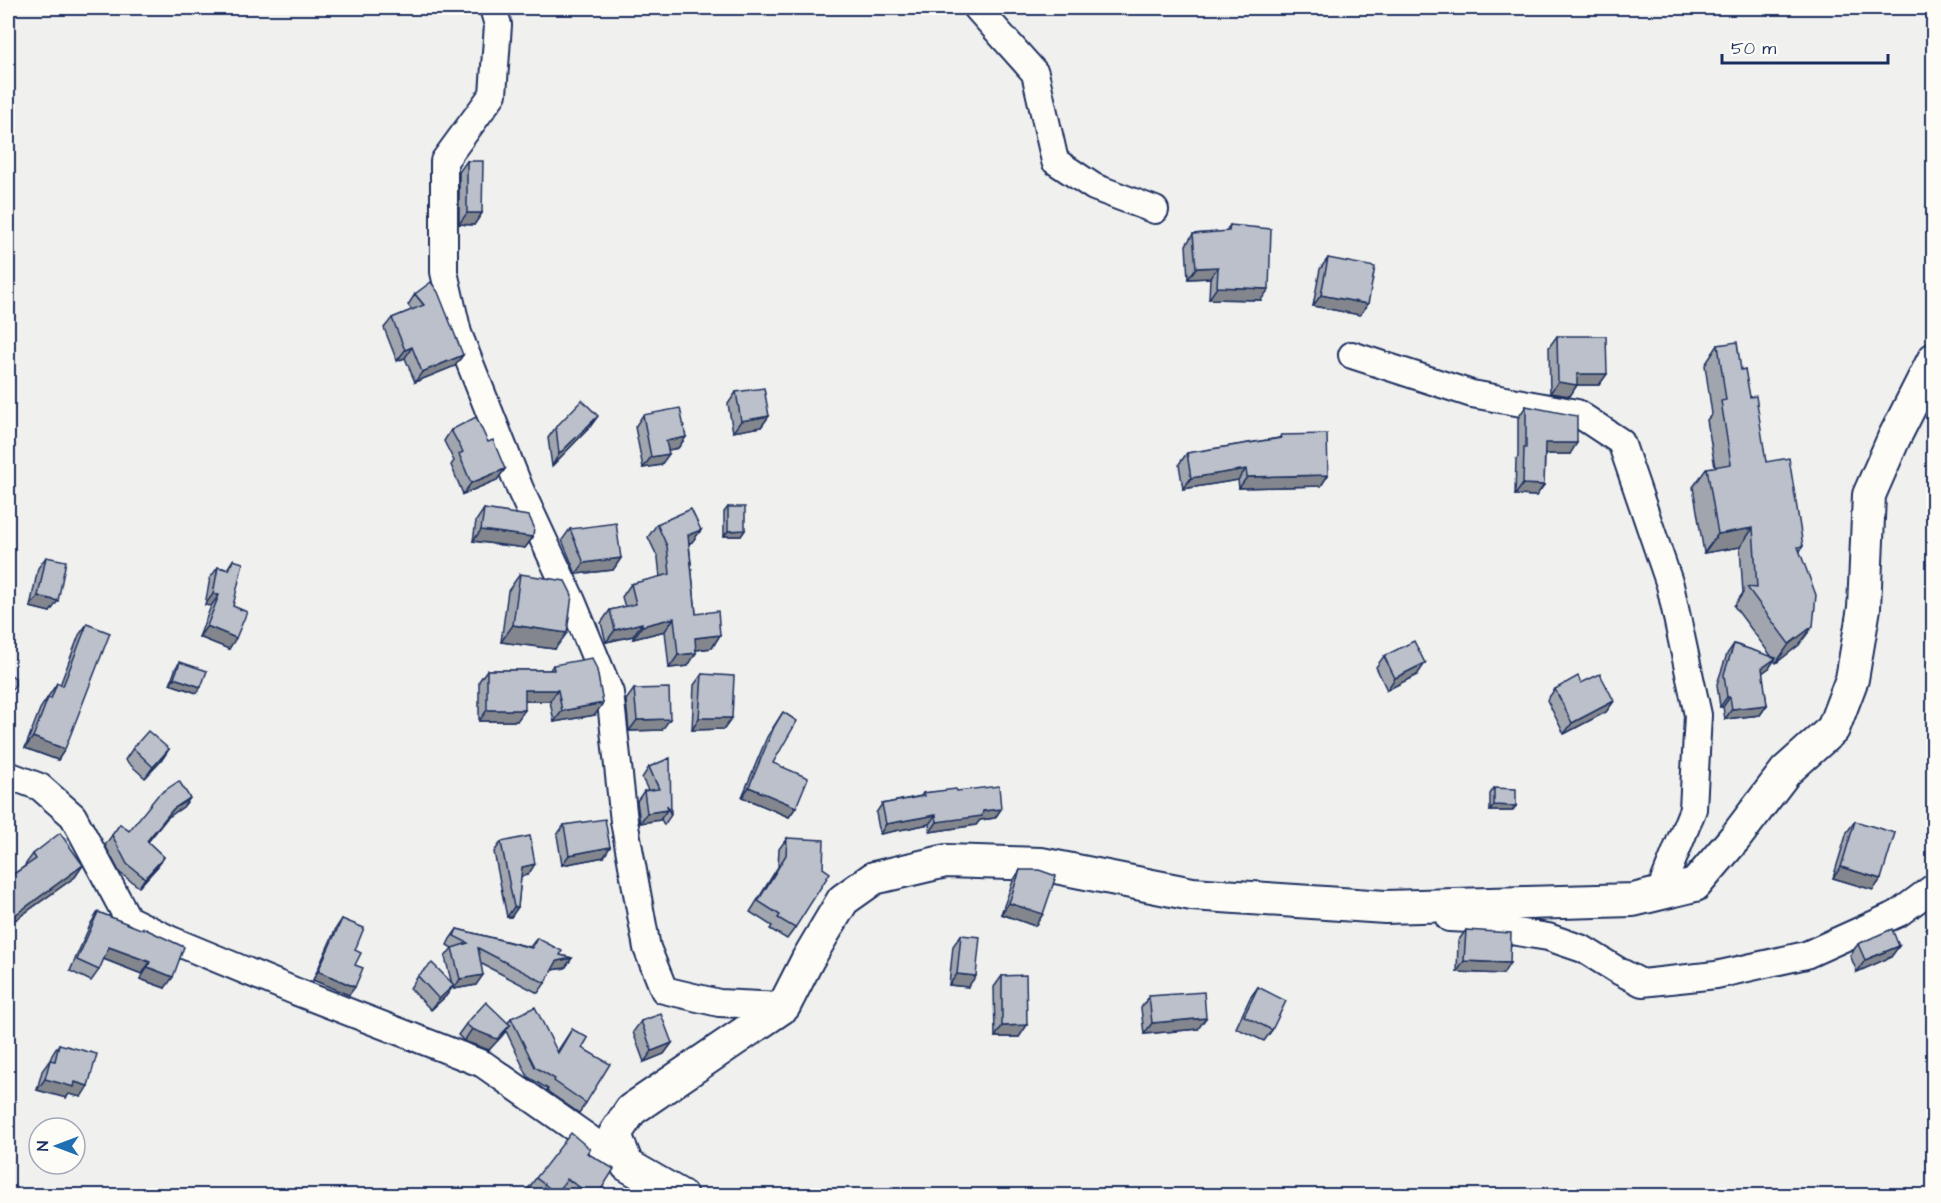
<svg xmlns="http://www.w3.org/2000/svg" width="1941" height="1203" font-family="'Architects Daughter',sans-serif">
	<style>
		.lines { fill: none; stroke-linecap: round; stroke-linejoin: round }
		.minor-casing { stroke: #1b2f5e; stroke-width: 30 }
		.tertiary-casing { stroke: #1b2f5e; stroke-width: 36 }
		.minor { stroke: #fdfcf7; stroke-width: 26 }
		.tertiary { stroke: #fdfcf7; stroke-width: 32 }
		.wall { fill: #a1a5ae; stroke: #1b2f5e; stroke-width: 1.5 }
		.shaded-wall { fill: #83868d; stroke: #1b2f5e; stroke-width: 1.5 }
		.building { fill: #bbc0ca; stroke: #1b2f5e; stroke-width: 1.5 }
	</style>
	<rect width="100%" height="100%" fill="#f0f0ee"/>
	<filter id="ink" filterUnits="userSpaceOnUse"><feTurbulence type="fractalNoise" baseFrequency=".0167" numOctaves="2"/><feDisplacementMap in="SourceGraphic" scale="12" xChannelSelector="R" yChannelSelector="G"/><feConvolveMatrix kernelMatrix="1 2 1 2 8 2 1 2 1" color-interpolation-filters="sRGB"/></filter>
	<g filter="url(#ink)">
		<g class="lines">
			<defs>
				<g id="minor">
					<path d="M 493,8 L 498,25 L 493,94 L 444,161 L 444,272 L 458,333 L 520,489 L 572,601 L 610,693 L 624,821 L 647,948 L 664,990 L 719,1003 L 784,1006"/>
					<path d="M 977,8 L 1035,73 L 1055,161 L 1094,187 L 1155,210"/>
					<path d="M 1352,355 L 1472,394 L 1577,413 L 1621,442 L 1670,585 L 1698,715 L 1693,809 L 1659,894"/>
					<path d="M 8,775 L 40,787 L 73,816 L 128,919 L 169,939 L 297,992 L 483,1064 L 627,1165"/>
					<path d="M 1449,918 L 1491,920 L 1511,931 L 1548,937 L 1583,949 L 1617,970 L 1642,983 L 1716,975 L 1806,955 L 1899,913 L 1934,887"/>
				</g>
				<path id="tertiary" d="M 681,1196 L 627,1165 L 615,1134 L 631,1110 L 784,1006 L 808,959 L 843,900 L 874,878 L 946,861 L 1041,864 L 1192,894 L 1385,907 L 1633,900 L 1695,885 L 1735,838 L 1786,771 L 1833,729 L 1852,679 L 1864,608 L 1869,495 L 1894,438 L 1934,359"/>
			</defs>
			<use href="#minor" class="minor-casing"/>
			<use href="#tertiary" class="tertiary-casing"/>
			<use href="#minor" class="minor"/>
			<use href="#tertiary" class="tertiary"/>
		</g>
		<g class="wall">
			<path d="M 467,161 L 482,213 L 474,225 L 459,224 L 459,172 Z"/>
			<path d="M 1230,225 L 1261,300 L 1209,299 L 1210,278 L 1188,279 L 1186,245 L 1193,234 L 1225,232 Z"/>
			<path d="M 1328,258 L 1368,304 L 1360,315 L 1313,306 L 1320,269 Z"/>
			<path d="M 415,294 L 463,355 L 455,366 L 415,382 L 405,358 L 397,361 L 384,328 L 392,318 L 412,310 L 408,305 Z"/>
			<path d="M 1557,336 L 1607,374 L 1599,385 L 1577,385 L 1570,396 L 1550,393 L 1549,347 Z"/>
			<path d="M 1718,345 L 1741,370 L 1750,397 L 1766,462 L 1803,546 L 1800,551 L 1799,645 L 1776,663 L 1774,660 L 1769,668 L 1762,673 L 1767,705 L 1760,715 L 1725,719 L 1723,707 L 1720,707 L 1717,684 L 1727,654 L 1734,644 L 1772,657 L 1734,606 L 1743,593 L 1740,547 L 1704,553 L 1693,487 L 1707,468 L 1715,467 L 1707,420 L 1712,414 L 1705,365 Z"/>
			<path d="M 736,392 L 769,416 L 761,427 L 733,432 L 728,404 Z"/>
			<path d="M 1526,406 L 1570,454 L 1545,454 L 1544,485 L 1536,496 L 1515,495 L 1516,459 L 1518,457 L 1518,418 Z"/>
			<path d="M 643,415 L 686,437 L 678,448 L 668,450 L 661,465 L 643,468 L 635,427 Z"/>
			<path d="M 556,427 L 590,427 L 552,466 L 548,438 Z"/>
			<path d="M 451,430 L 488,442 L 505,469 L 497,480 L 463,494 L 451,465 L 454,461 L 444,441 Z"/>
			<path d="M 1281,435 L 1328,475 L 1321,486 L 1239,488 L 1238,480 L 1183,489 L 1179,464 L 1187,453 L 1279,438 Z"/>
			<path d="M 728,507 L 745,530 L 741,536 L 724,536 L 724,512 Z"/>
			<path d="M 484,509 L 533,537 L 525,548 L 473,541 L 476,521 Z"/>
			<path d="M 657,524 L 701,530 L 692,542 L 689,544 L 696,614 L 720,635 L 712,648 L 696,650 L 688,666 L 669,668 L 665,631 L 633,639 L 633,636 L 606,642 L 601,623 L 610,610 L 625,607 L 622,597 L 631,584 L 660,577 L 658,558 L 648,537 Z"/>
			<path d="M 570,529 L 621,558 L 613,570 L 576,574 L 562,540 Z"/>
			<path d="M 46,557 L 50,612 L 30,607 L 38,568 Z"/>
			<path d="M 233,560 L 233,606 L 229,649 L 199,637 L 211,606 L 205,605 L 210,578 L 218,567 L 227,569 Z"/>
			<path d="M 520,574 L 555,649 L 501,642 L 508,591 Z"/>
			<path d="M 87,624 L 65,749 L 58,760 L 25,748 L 40,709 L 57,683 L 60,685 L 79,635 Z"/>
			<path d="M 1384,656 L 1425,663 L 1417,675 L 1387,690 L 1376,667 Z"/>
			<path d="M 180,662 L 197,693 L 170,684 L 176,667 Z"/>
			<path d="M 553,665 L 595,715 L 554,722 L 550,701 L 525,701 L 517,721 L 479,721 L 479,681 L 487,670 L 550,670 Z"/>
			<path d="M 702,674 L 732,718 L 724,729 L 692,730 L 694,685 Z"/>
			<path d="M 1581,683 L 1614,701 L 1606,712 L 1564,734 L 1547,700 L 1555,689 Z"/>
			<path d="M 634,689 L 662,730 L 629,731 L 626,700 Z"/>
			<path d="M 783,712 L 773,763 L 796,807 L 789,817 L 742,797 L 767,737 Z"/>
			<path d="M 133,748 L 169,749 L 161,761 L 145,778 L 125,760 Z"/>
			<path d="M 649,767 L 671,815 L 664,825 L 661,819 L 660,820 L 640,823 L 637,801 L 644,791 L 648,790 L 642,778 Z"/>
			<path d="M 1494,788 L 1516,806 L 1512,811 L 1490,811 L 1490,794 Z"/>
			<path d="M 957,791 L 1001,809 L 995,818 L 980,820 L 976,825 L 930,832 L 929,824 L 880,834 L 876,813 L 882,804 L 921,796 L 923,793 Z"/>
			<path d="M 190,798 L 183,807 L 167,818 L 148,842 L 164,857 L 158,866 L 139,887 L 120,873 L 105,845 L 120,824 L 129,831 Z"/>
			<path d="M 1855,821 L 1881,879 L 1873,890 L 1833,878 L 1847,832 Z"/>
			<path d="M 564,825 L 604,857 L 562,865 L 557,835 Z"/>
			<path d="M 787,838 L 795,928 L 787,939 L 770,929 L 772,926 L 750,912 L 778,867 L 779,849 Z"/>
			<path d="M 501,842 L 528,875 L 521,876 L 518,907 L 511,917 L 507,917 L 494,852 Z"/>
			<path d="M 33,854 L 83,865 L 75,877 L 8,925 L 8,878 L 25,866 L 25,865 Z"/>
			<path d="M 1020,870 L 1043,914 L 1035,926 L 1001,914 L 1013,881 Z"/>
			<path d="M 98,912 L 142,930 L 143,928 L 165,988 L 140,979 L 142,974 L 103,959 L 99,970 L 91,981 L 70,971 L 91,923 Z"/>
			<path d="M 342,919 L 355,950 L 355,965 L 349,995 L 313,980 L 336,928 Z"/>
			<path d="M 457,929 L 530,947 L 537,938 L 560,955 L 572,958 L 565,968 L 552,970 L 545,983 L 538,993 L 480,963 L 476,985 L 454,989 L 453,986 L 446,996 L 431,1010 L 410,988 L 418,976 L 452,984 L 445,957 L 452,948 L 447,945 L 450,939 Z"/>
			<path d="M 1466,930 L 1503,974 L 1457,972 L 1458,941 Z"/>
			<path d="M 961,935 L 968,987 L 949,985 L 953,946 Z"/>
			<path d="M 1858,944 L 1899,946 L 1891,957 L 1857,972 L 1850,955 Z"/>
			<path d="M 1002,976 L 1027,1025 L 1019,1037 L 995,1037 L 994,987 Z"/>
			<path d="M 1258,987 L 1272,1030 L 1264,1041 L 1236,1028 L 1250,998 Z"/>
			<path d="M 1149,996 L 1198,1029 L 1144,1034 L 1141,1008 Z"/>
			<path d="M 511,1018 L 557,1052 L 572,1029 L 582,1048 L 586,1103 L 579,1113 L 547,1091 L 548,1089 L 528,1077 L 506,1031 L 489,1050 L 464,1041 L 458,1035 L 466,1024 L 508,1023 Z"/>
			<path d="M 641,1021 L 672,1043 L 664,1054 L 644,1062 L 633,1032 Z"/>
			<path d="M 59,1044 L 81,1097 L 69,1094 L 66,1098 L 37,1090 L 42,1071 L 50,1060 L 52,1055 Z"/>
			<path d="M 588,1153 L 597,1196 L 568,1196 L 559,1190 L 555,1196 L 536,1196 L 528,1189 L 536,1178 Z"/>
		</g>
		<g class="shaded-wall">
			<path d="M 467,213 L 482,213 L 474,225 L 459,224 Z"/>
			<path d="M 1218,267 L 1210,278 L 1188,279 L 1196,268 Z"/>
			<path d="M 1217,287 L 1269,289 L 1261,300 L 1209,299 Z"/>
			<path d="M 1321,295 L 1368,304 L 1360,315 L 1313,306 Z"/>
			<path d="M 412,347 L 405,358 L 397,361 L 405,350 Z"/>
			<path d="M 463,355 L 455,366 L 415,382 L 422,372 Z"/>
			<path d="M 1577,374 L 1607,374 L 1599,385 L 1576,385 L 1577,385 L 1570,396 L 1550,393 L 1558,382 Z"/>
			<path d="M 598,416 L 590,427 L 552,466 L 559,454 Z"/>
			<path d="M 769,416 L 761,427 L 733,432 L 741,421 Z"/>
			<path d="M 686,437 L 678,448 L 659,452 L 666,441 Z"/>
			<path d="M 1545,443 L 1577,443 L 1570,454 L 1537,454 Z"/>
			<path d="M 669,454 L 661,465 L 643,468 L 651,457 Z"/>
			<path d="M 505,469 L 497,480 L 463,494 L 471,483 Z"/>
			<path d="M 1246,469 L 1238,480 L 1183,489 L 1191,478 Z"/>
			<path d="M 1328,475 L 1321,486 L 1239,488 L 1247,477 Z"/>
			<path d="M 1523,484 L 1544,485 L 1536,496 L 1515,495 Z"/>
			<path d="M 1753,528 L 1740,547 L 1704,553 L 1718,534 Z"/>
			<path d="M 481,530 L 533,537 L 525,548 L 473,541 Z"/>
			<path d="M 701,530 L 692,542 L 679,548 L 688,535 Z"/>
			<path d="M 745,530 L 741,536 L 724,536 L 728,531 Z"/>
			<path d="M 621,558 L 613,570 L 576,574 L 584,563 Z"/>
			<path d="M 213,594 L 219,595 L 211,606 L 205,605 Z"/>
			<path d="M 38,596 L 58,601 L 50,612 L 30,607 Z"/>
			<path d="M 674,618 L 665,631 L 633,639 L 642,626 Z"/>
			<path d="M 642,623 L 633,636 L 606,642 L 615,630 Z"/>
			<path d="M 513,625 L 567,633 L 555,649 L 501,642 Z"/>
			<path d="M 207,626 L 236,638 L 229,649 L 199,637 Z"/>
			<path d="M 1813,626 L 1799,645 L 1776,663 L 1789,644 Z"/>
			<path d="M 720,635 L 712,648 L 686,651 L 695,638 Z"/>
			<path d="M 696,653 L 688,666 L 669,668 L 678,655 Z"/>
			<path d="M 1776,658 L 1769,668 L 1755,678 L 1762,668 Z"/>
			<path d="M 1425,663 L 1417,675 L 1387,690 L 1395,678 Z"/>
			<path d="M 174,678 L 201,687 L 197,693 L 170,684 Z"/>
			<path d="M 525,690 L 558,690 L 550,701 L 517,701 Z"/>
			<path d="M 1727,697 L 1730,697 L 1723,707 L 1720,707 Z"/>
			<path d="M 1614,701 L 1606,712 L 1564,734 L 1572,723 Z"/>
			<path d="M 603,703 L 595,715 L 554,722 L 562,711 Z"/>
			<path d="M 1767,705 L 1760,715 L 1725,719 L 1732,709 Z"/>
			<path d="M 487,710 L 525,710 L 517,721 L 479,721 Z"/>
			<path d="M 699,718 L 732,718 L 724,729 L 692,730 Z"/>
			<path d="M 670,719 L 662,730 L 629,731 L 637,720 Z"/>
			<path d="M 33,737 L 65,749 L 58,760 L 25,748 Z"/>
			<path d="M 169,749 L 161,761 L 145,778 L 153,767 Z"/>
			<path d="M 749,787 L 796,807 L 789,817 L 742,797 Z"/>
			<path d="M 190,798 L 183,807 L 167,818 L 141,850 L 173,809 Z"/>
			<path d="M 1494,805 L 1516,806 L 1512,811 L 1490,811 Z"/>
			<path d="M 1001,809 L 995,818 L 980,820 L 976,825 L 930,832 L 937,822 L 983,811 Z"/>
			<path d="M 667,810 L 660,820 L 640,823 L 647,813 Z"/>
			<path d="M 936,815 L 929,824 L 880,834 L 886,824 Z"/>
			<path d="M 610,847 L 604,857 L 562,865 L 569,855 Z"/>
			<path d="M 164,857 L 158,866 L 139,887 L 145,878 Z"/>
			<path d="M 535,864 L 528,875 L 515,877 L 522,867 Z"/>
			<path d="M 83,865 L 75,877 L 8,925 L 8,920 Z"/>
			<path d="M 1841,867 L 1881,879 L 1873,890 L 1833,878 Z"/>
			<path d="M 1009,903 L 1043,914 L 1035,926 L 1001,914 Z"/>
			<path d="M 514,907 L 518,907 L 511,917 L 507,917 Z"/>
			<path d="M 1899,946 L 1891,957 L 1857,972 L 1865,960 Z"/>
			<path d="M 109,947 L 150,962 L 142,974 L 101,958 Z"/>
			<path d="M 572,958 L 565,968 L 550,970 L 557,961 Z"/>
			<path d="M 1464,961 L 1510,963 L 1503,974 L 1457,972 Z"/>
			<path d="M 148,967 L 173,977 L 165,988 L 140,979 Z"/>
			<path d="M 318,971 L 355,987 L 349,995 L 313,980 Z"/>
			<path d="M 957,974 L 976,976 L 968,987 L 949,985 Z"/>
			<path d="M 483,975 L 476,985 L 454,989 L 460,979 Z"/>
			<path d="M 454,985 L 446,996 L 431,1010 L 439,999 Z"/>
			<path d="M 1206,1018 L 1198,1029 L 1144,1034 L 1152,1023 Z"/>
			<path d="M 510,1025 L 502,1036 L 489,1050 L 464,1041 L 472,1029 Z"/>
			<path d="M 1027,1025 L 1019,1037 L 995,1037 L 1002,1026 Z"/>
			<path d="M 672,1043 L 664,1054 L 644,1062 L 652,1051 Z"/>
			<path d="M 45,1079 L 75,1082 L 88,1086 L 81,1097 L 69,1094 L 66,1098 L 37,1090 Z"/>
		</g>
		<g class="building">
			<path d="M 467,161 L 483,161 L 482,213 L 467,213 Z"/>
			<path d="M 1230,225 L 1271,229 L 1269,289 L 1217,287 L 1218,267 L 1196,268 L 1193,234 L 1229,231 Z"/>
			<path d="M 1328,258 L 1375,267 L 1368,304 L 1321,295 Z"/>
			<path d="M 431,282 L 438,292 L 463,355 L 422,372 L 412,347 L 405,350 L 392,318 L 424,305 L 415,294 Z"/>
			<path d="M 1557,336 L 1606,336 L 1607,374 L 1577,374 L 1577,385 L 1558,382 Z"/>
			<path d="M 1737,342 L 1741,370 L 1745,369 L 1750,397 L 1756,396 L 1766,462 L 1789,458 L 1803,546 L 1798,547 L 1816,595 L 1813,626 L 1789,644 L 1747,587 L 1757,588 L 1753,528 L 1718,534 L 1707,468 L 1731,464 L 1721,401 L 1726,400 L 1718,345 Z"/>
			<path d="M 764,388 L 769,416 L 741,421 L 736,392 Z"/>
			<path d="M 582,400 L 598,416 L 559,454 L 556,427 Z"/>
			<path d="M 1526,406 L 1577,416 L 1577,443 L 1545,443 L 1544,485 L 1523,484 L 1524,448 L 1526,448 Z"/>
			<path d="M 680,408 L 686,437 L 666,441 L 669,454 L 651,457 L 643,415 Z"/>
			<path d="M 476,417 L 488,442 L 493,440 L 505,469 L 471,483 L 459,454 L 463,452 L 451,430 Z"/>
			<path d="M 1327,434 L 1328,475 L 1247,477 L 1246,469 L 1191,478 L 1187,453 L 1281,438 L 1281,435 Z"/>
			<path d="M 728,507 L 745,507 L 745,530 L 728,531 Z"/>
			<path d="M 484,509 L 529,516 L 534,527 L 533,537 L 481,530 Z"/>
			<path d="M 691,509 L 701,530 L 688,535 L 696,614 L 718,611 L 720,635 L 695,638 L 696,653 L 678,655 L 674,618 L 642,626 L 642,623 L 615,630 L 610,610 L 636,604 L 631,584 L 670,574 L 667,546 L 657,524 Z"/>
			<path d="M 616,523 L 621,558 L 584,563 L 570,529 Z"/>
			<path d="M 46,557 L 66,561 L 58,601 L 38,596 Z"/>
			<path d="M 233,560 L 243,563 L 233,606 L 247,612 L 236,638 L 207,626 L 219,595 L 213,594 L 218,567 L 229,570 Z"/>
			<path d="M 520,574 L 565,581 L 572,595 L 567,633 L 513,625 Z"/>
			<path d="M 87,624 L 110,633 L 65,749 L 33,737 L 48,698 L 51,699 L 57,683 L 63,686 Z"/>
			<path d="M 1414,641 L 1425,663 L 1395,678 L 1384,656 Z"/>
			<path d="M 1734,644 L 1776,658 L 1762,668 L 1767,705 L 1732,709 L 1730,697 L 1727,697 L 1724,674 Z"/>
			<path d="M 592,658 L 597,670 L 603,703 L 562,711 L 558,690 L 525,690 L 525,710 L 487,710 L 487,670 L 554,670 L 553,665 Z"/>
			<path d="M 180,662 L 207,671 L 201,687 L 174,678 Z"/>
			<path d="M 8,673 L 15,678 L 15,685 L 8,696 Z"/>
			<path d="M 702,674 L 734,676 L 732,718 L 699,718 Z"/>
			<path d="M 1600,674 L 1614,701 L 1572,723 L 1555,689 L 1578,676 L 1581,683 Z"/>
			<path d="M 669,688 L 670,719 L 637,720 L 634,689 Z"/>
			<path d="M 783,712 L 797,721 L 773,763 L 808,778 L 796,807 L 749,787 L 774,727 Z"/>
			<path d="M 148,731 L 169,749 L 153,767 L 133,748 Z"/>
			<path d="M 670,758 L 671,815 L 667,805 L 667,810 L 647,813 L 644,791 L 659,789 L 649,767 Z"/>
			<path d="M 179,781 L 190,798 L 173,809 L 147,841 L 164,857 L 145,878 L 127,864 L 112,835 L 120,824 L 129,831 L 158,795 Z"/>
			<path d="M 999,786 L 1001,809 L 983,811 L 982,816 L 937,822 L 936,815 L 886,824 L 882,804 L 924,796 L 923,793 L 956,789 L 957,791 Z"/>
			<path d="M 1494,788 L 1516,789 L 1516,806 L 1494,805 Z"/>
			<path d="M 605,819 L 610,847 L 569,855 L 564,825 Z"/>
			<path d="M 1855,821 L 1895,833 L 1881,879 L 1841,867 Z"/>
			<path d="M 60,833 L 83,865 L 8,920 L 8,878 L 36,859 L 33,854 Z"/>
			<path d="M 530,836 L 535,864 L 522,867 L 518,907 L 514,907 L 501,842 Z"/>
			<path d="M 787,838 L 824,840 L 823,868 L 830,873 L 795,928 L 778,918 L 780,915 L 758,901 L 786,855 Z"/>
			<path d="M 1020,870 L 1039,870 L 1056,876 L 1043,914 L 1009,903 Z"/>
			<path d="M 98,912 L 143,930 L 143,928 L 184,947 L 173,977 L 148,967 L 150,962 L 109,947 L 99,970 L 77,960 Z"/>
			<path d="M 342,919 L 364,928 L 355,950 L 361,953 L 355,965 L 363,968 L 355,987 L 318,971 Z"/>
			<path d="M 457,929 L 532,948 L 537,938 L 562,951 L 560,955 L 572,958 L 557,961 L 545,983 L 478,948 L 483,975 L 460,979 L 452,948 L 468,943 L 454,936 Z"/>
			<path d="M 1892,929 L 1899,946 L 1865,960 L 1858,944 Z"/>
			<path d="M 1466,930 L 1511,933 L 1510,963 L 1464,961 Z"/>
			<path d="M 961,935 L 980,937 L 976,976 L 957,974 Z"/>
			<path d="M 432,963 L 454,985 L 439,999 L 418,976 Z"/>
			<path d="M 1026,975 L 1027,1025 L 1002,1026 L 1002,976 Z"/>
			<path d="M 1258,987 L 1286,1001 L 1272,1030 L 1244,1016 Z"/>
			<path d="M 1204,992 L 1206,1018 L 1152,1023 L 1149,996 Z"/>
			<path d="M 486,1002 L 510,1025 L 497,1039 L 472,1029 L 466,1024 Z"/>
			<path d="M 535,1007 L 558,1053 L 572,1029 L 588,1038 L 582,1048 L 610,1064 L 586,1103 L 554,1081 L 555,1079 L 535,1067 L 511,1018 Z"/>
			<path d="M 661,1014 L 672,1043 L 652,1051 L 641,1021 Z"/>
			<path d="M 59,1044 L 97,1054 L 88,1086 L 75,1082 L 74,1087 L 45,1079 L 50,1060 L 55,1061 Z"/>
			<path d="M 571,1133 L 590,1149 L 587,1153 L 614,1169 L 597,1196 L 593,1196 L 567,1179 L 556,1193 L 536,1178 Z"/>
		</g>
	</g>
	<rect width="1941" height="1203" fill="none" stroke="#fdfcf7" stroke-width="30"/>
	<rect x="15" y="15" width="1911" height="1173" fill="none" stroke="#1b2f5e" stroke-width="2" filter="url(#ink)"/>
	<g transform="translate(57 1146) rotate(270)"><circle r="28" fill="#fdfcf7" stroke="#a3aaba" stroke-width="1.5"/>
	<path d="M0-4.5L10 22L0 15L-10 22Z" fill="#1f6fb2"/>
	<text y="-9" font-size="16" font-weight="bold" text-anchor="middle" fill="#1b2f5e">N</text>
	</g>
	<path d="M1722 54v9h166v-9" fill="none" stroke="#1b2f5e" stroke-width="3"/>
	<text x="1731" y="54" font-size="18" fill="#1b2f5e" stroke="#fdfcf7" stroke-width="4.5" paint-order="stroke">50 m</text>
</svg>
